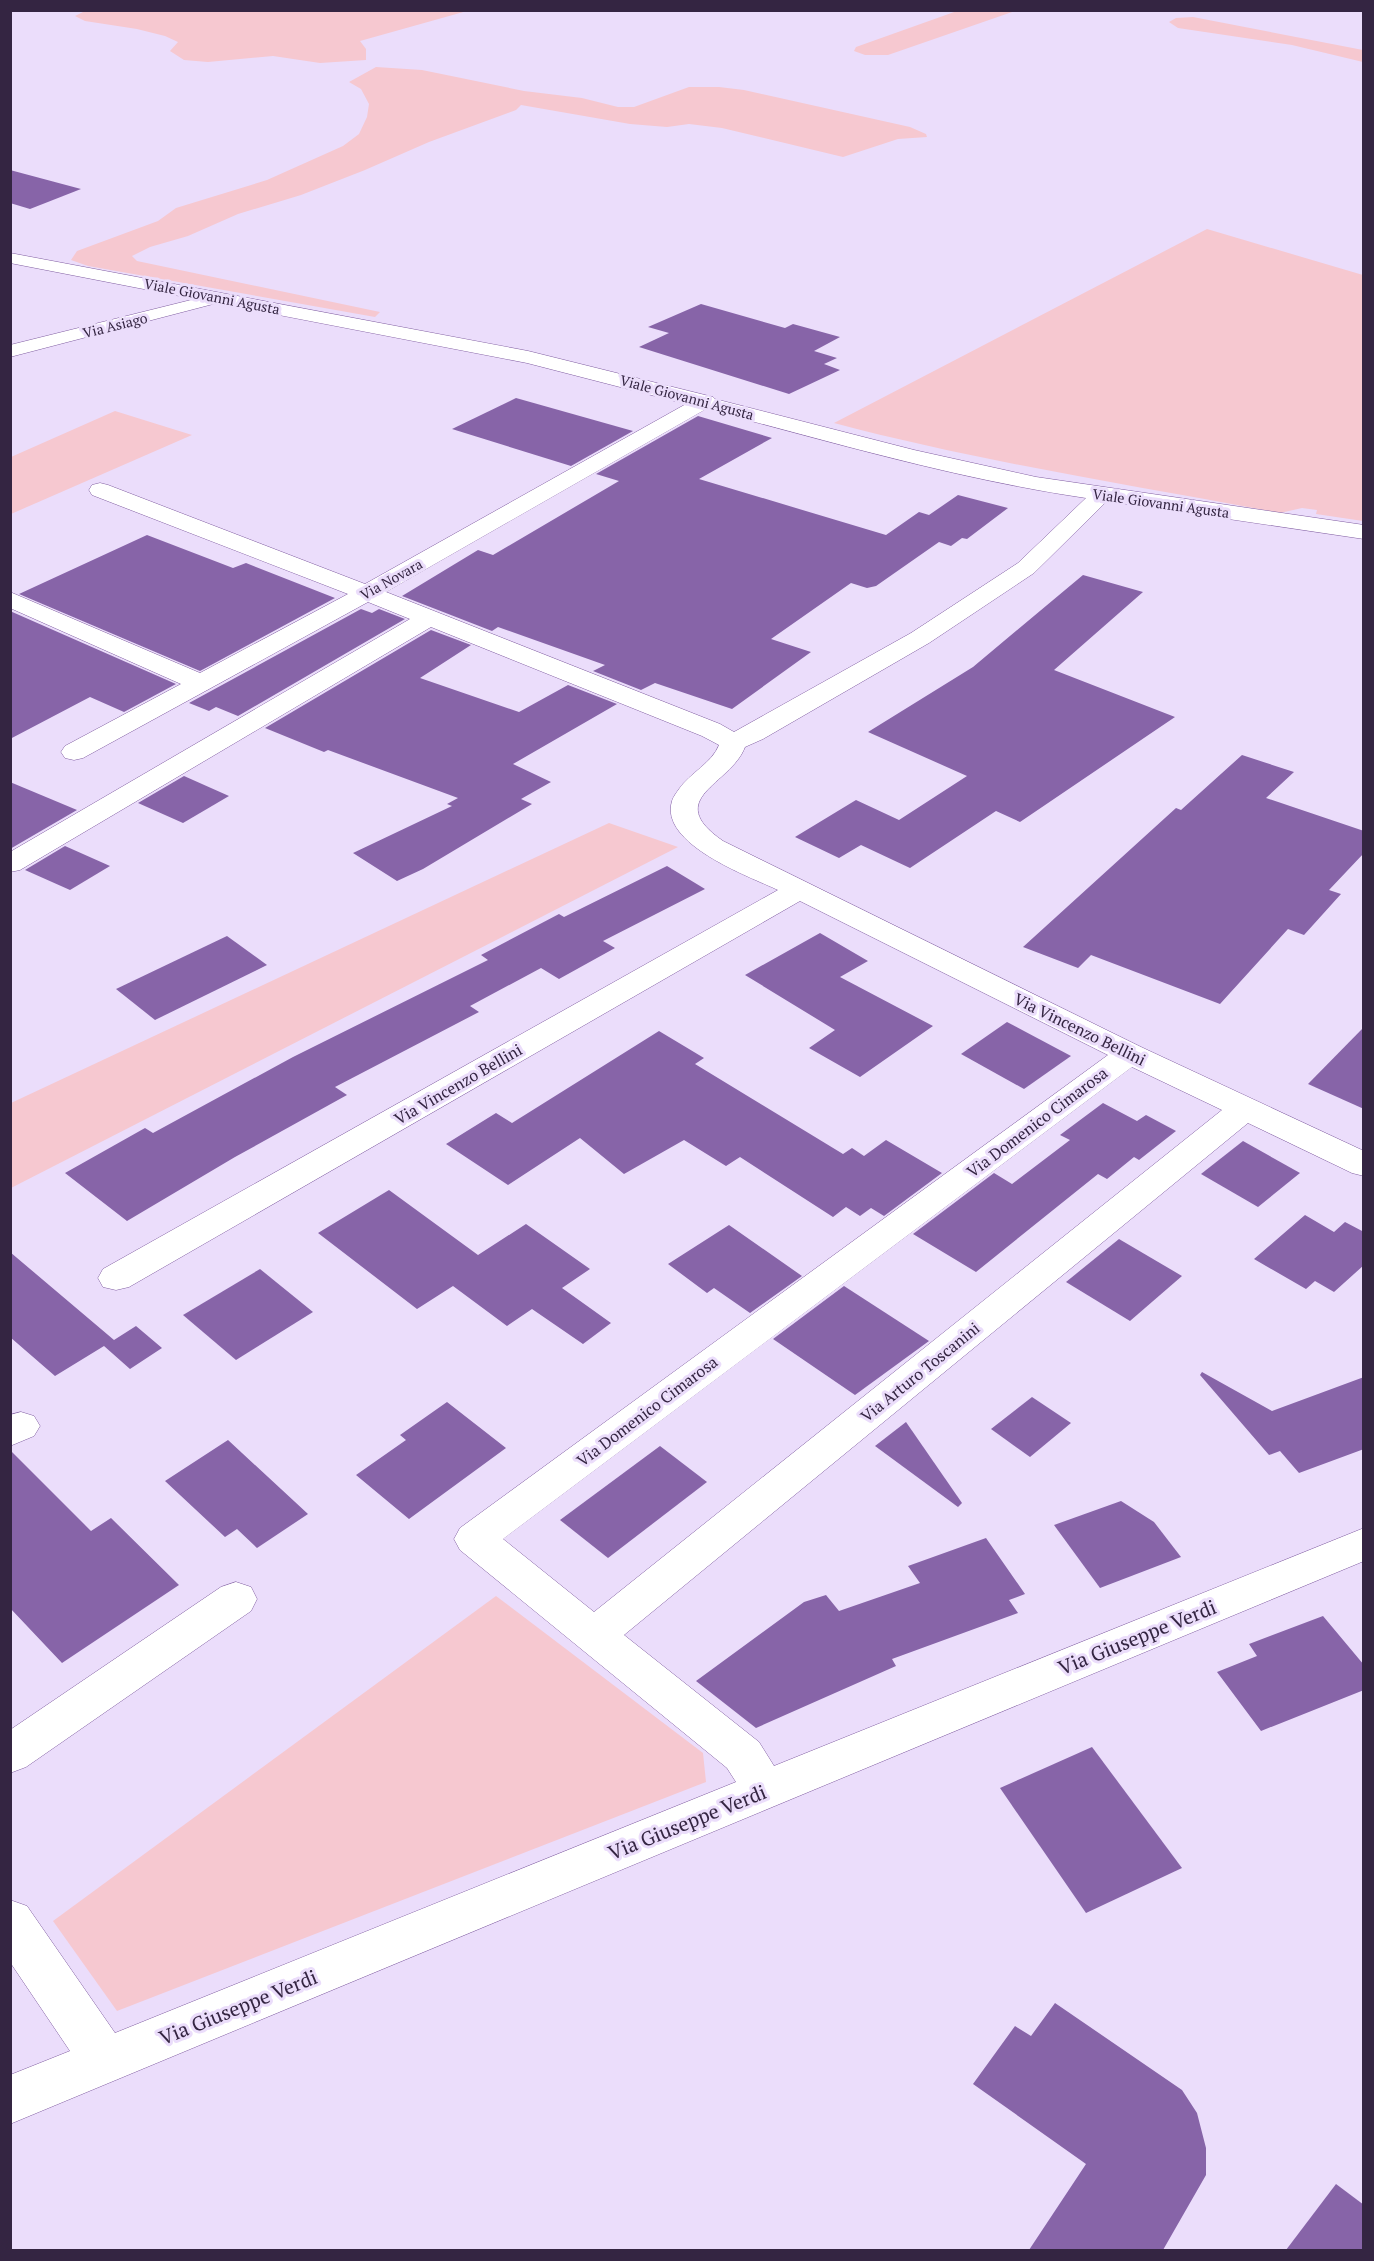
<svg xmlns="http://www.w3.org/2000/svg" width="1374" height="2261" font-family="'PT Serif',serif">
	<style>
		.green { fill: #f6c8d0 }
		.building { fill: #8764a8 }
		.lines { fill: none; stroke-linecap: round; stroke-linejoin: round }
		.minor-casing { stroke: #805ea1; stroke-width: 1 }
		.minor { fill: #fff; fill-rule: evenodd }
		.labels { text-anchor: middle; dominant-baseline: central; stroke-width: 6; stroke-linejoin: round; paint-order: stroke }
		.far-street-label { font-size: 14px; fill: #342542; stroke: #ebddfb }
		.street-label { font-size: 16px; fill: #342542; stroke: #ebddfb }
		.near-street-label { font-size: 20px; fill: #342542; stroke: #ebddfb }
	</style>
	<rect width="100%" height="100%" fill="#ebddfb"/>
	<g class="green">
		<path d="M 85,11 L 85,10 L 467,11 L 360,41 L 366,49 L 366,60 L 320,63 L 273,56 L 208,62 L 184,60 L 170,51 L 178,42 L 165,36 L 137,29 L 85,21 L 75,16 Z"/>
		<path d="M 957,11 L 1015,11 L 888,55 L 865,55 L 854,51 L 856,47 Z"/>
		<path d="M 1193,17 L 1363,50 L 1363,62 L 1292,45 L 1178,28 L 1169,22 L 1176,18 Z"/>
		<path d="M 376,67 L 422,70 L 524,91 L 582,98 L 618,107 L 634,107 L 689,87 L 719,87 L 744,90 L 910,127 L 926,134 L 927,137 L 898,139 L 843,157 L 722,128 L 689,124 L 667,127 L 630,124 L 521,105 L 516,110 L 429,142 L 365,170 L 301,195 L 238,214 L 188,236 L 150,247 L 132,256 L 137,261 L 380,312 L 375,317 L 88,266 L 71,260 L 77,251 L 158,221 L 176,208 L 267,180 L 343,146 L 359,134 L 367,117 L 369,104 L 361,89 L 349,82 Z"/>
		<path d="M 1207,229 L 1363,275 L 1363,521 L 1316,514 L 1317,510 L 1302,508 L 1280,513 C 1131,485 981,462 834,423 Z"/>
		<path d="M 115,411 L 192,435 L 11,514 L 11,457 Z"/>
		<path d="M 609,823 L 678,847 L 11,1188 L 11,1103 Z"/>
		<path d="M 496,1596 L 703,1753 L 706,1782 L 117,2011 L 53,1921 Z"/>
	</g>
	<g class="building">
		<path d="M 10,170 L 81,189 L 30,209 L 10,203 Z"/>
		<path d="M 701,304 L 785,328 L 793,324 L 840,337 L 814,351 L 837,358 L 824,364 L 840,370 L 789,394 L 639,347 L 669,333 L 648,327 Z"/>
		<path d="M 516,398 L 633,431 L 571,466 L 452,429 Z"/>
		<path d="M 698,416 L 772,438 L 699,479 L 886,535 L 919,512 L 929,515 L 958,495 L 1008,508 L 967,539 L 962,538 L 951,546 L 939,542 L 876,586 L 867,588 L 851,583 L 771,639 L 811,652 L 732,709 L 655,683 L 641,690 L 593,671 L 605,665 L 498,627 L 492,631 L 402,596 L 478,550 L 493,555 L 619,481 L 596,474 Z"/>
		<path d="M 147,535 L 233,568 L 246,563 L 335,598 L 200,671 L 19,594 Z"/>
		<path d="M 1083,575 L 1143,592 L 1054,670 L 1175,717 L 1020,822 L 996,811 L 910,868 L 861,845 L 839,858 L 795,837 L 856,800 L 899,820 L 967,776 L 868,732 L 973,667 Z"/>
		<path d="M 361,609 L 372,613 L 379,609 L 405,619 L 238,716 L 216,707 L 209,711 L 189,703 Z"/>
		<path d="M 10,611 L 176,684 L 124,712 L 90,697 L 10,739 Z"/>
		<path d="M 431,630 L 471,645 L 420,678 L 519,712 L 568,685 L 617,704 L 513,764 L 551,782 L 521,799 L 532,804 L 423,869 L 397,881 L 353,853 L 452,806 L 447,804 L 458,798 L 328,750 L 324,752 L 265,728 Z"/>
		<path d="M 1242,755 L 1294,772 L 1266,798 L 1364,831 L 1364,853 L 1329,890 L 1341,894 L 1304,935 L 1288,929 L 1220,1004 L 1091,955 L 1078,968 L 1023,947 L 1176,808 L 1181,810 Z"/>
		<path d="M 184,776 L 229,796 L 183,823 L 138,803 Z"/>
		<path d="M 10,782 L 77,810 L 10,849 Z"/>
		<path d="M 65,846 L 110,866 L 70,890 L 25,870 Z"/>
		<path d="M 667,866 L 705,889 L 603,941 L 615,948 L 559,979 L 541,968 L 470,1006 L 479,1012 L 335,1087 L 347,1095 L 235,1157 L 127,1221 L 65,1173 L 145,1128 L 153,1133 L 293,1057 L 488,960 L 481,955 L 559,914 L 564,917 Z"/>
		<path d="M 820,933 L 868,961 L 840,977 L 933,1026 L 860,1077 L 809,1048 L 835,1030 L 745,975 Z"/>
		<path d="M 227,936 L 267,965 L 155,1020 L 116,989 Z"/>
		<path d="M 1007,1022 L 1071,1056 L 1024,1089 L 961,1054 Z"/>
		<path d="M 1364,1027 L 1364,1109 L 1308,1084 Z"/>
		<path d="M 659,1031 L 704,1058 L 695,1064 L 843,1154 L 852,1148 L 864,1156 L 886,1140 L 942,1173 L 884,1216 L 871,1208 L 860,1216 L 846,1207 L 833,1217 L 740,1157 L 726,1166 L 684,1140 L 624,1174 L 580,1138 L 508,1185 L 446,1144 L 496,1113 L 512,1123 Z"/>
		<path d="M 1103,1103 L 1137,1121 L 1146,1115 L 1176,1131 L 1139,1160 L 1134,1157 L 1107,1179 L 1098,1174 L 976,1272 L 913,1234 L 994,1173 L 1012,1184 L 1070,1140 L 1060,1135 Z"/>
		<path d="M 1243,1141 L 1300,1173 L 1258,1207 L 1201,1174 Z"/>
		<path d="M 389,1190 L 478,1255 L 526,1224 L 590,1269 L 562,1288 L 611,1323 L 583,1344 L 532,1309 L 507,1326 L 453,1286 L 417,1309 L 318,1233 Z"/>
		<path d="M 1305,1215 L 1334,1232 L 1345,1222 L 1364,1232 L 1364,1265 L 1334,1292 L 1315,1281 L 1306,1289 L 1254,1259 Z"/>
		<path d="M 729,1225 L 802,1276 L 750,1313 L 714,1288 L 707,1293 L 668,1264 Z"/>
		<path d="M 1119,1239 L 1182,1276 L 1130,1321 L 1066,1282 Z"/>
		<path d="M 10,1252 L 114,1340 L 136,1326 L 162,1348 L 130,1369 L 104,1346 L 55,1376 L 10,1337 Z"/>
		<path d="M 260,1269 L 313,1312 L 236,1360 L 183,1315 Z"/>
		<path d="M 844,1286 L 929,1341 L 855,1395 L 773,1339 Z"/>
		<path d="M 1202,1372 L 1272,1411 L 1364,1377 L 1364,1449 L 1299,1473 L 1280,1451 L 1269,1455 L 1200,1375 Z"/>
		<path d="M 1032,1397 L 1071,1423 L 1030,1457 L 991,1429 Z"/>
		<path d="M 447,1402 L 506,1448 L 409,1519 L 356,1475 L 406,1440 L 400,1435 Z"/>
		<path d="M 906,1422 L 962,1503 L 958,1507 L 875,1446 Z"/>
		<path d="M 228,1440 L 308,1514 L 257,1548 L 237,1529 L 225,1537 L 165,1481 Z"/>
		<path d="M 660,1446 L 707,1482 L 608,1558 L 560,1520 Z"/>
		<path d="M 10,1450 L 91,1531 L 111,1518 L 179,1585 L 62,1663 L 10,1608 Z"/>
		<path d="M 1121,1501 L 1154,1522 L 1181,1557 L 1100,1588 L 1054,1525 Z"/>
		<path d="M 986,1538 L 1025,1594 L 1009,1600 L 1018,1613 L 892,1659 L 896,1666 L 756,1728 L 696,1681 L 804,1602 L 826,1595 L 839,1611 L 920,1583 L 908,1566 Z"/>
		<path d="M 1323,1616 L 1364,1665 L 1364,1690 L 1261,1731 L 1217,1672 L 1257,1656 L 1249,1644 Z"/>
		<path d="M 1092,1747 L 1182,1868 L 1086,1913 L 1000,1788 Z"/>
		<path d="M 1055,2003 L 1182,2090 L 1197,2113 L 1206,2148 L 1206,2175 L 1163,2250 L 1029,2250 L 1086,2164 L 973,2084 L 1015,2026 L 1031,2036 Z"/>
		<path d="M 1336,2184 L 1364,2205 L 1364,2250 L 1286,2250 Z"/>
	</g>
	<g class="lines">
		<defs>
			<g id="minor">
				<path d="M 10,253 L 528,351 L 713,397 L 715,399 L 914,450 L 1036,477 L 1364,525 L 1364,539 L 1107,501 L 1034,573 L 929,643 L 763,739 L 745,747 C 731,785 661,798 723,841 L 1141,1047 L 1364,1151 L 1364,1176 L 1352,1173 L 1248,1123 L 624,1635 L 759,1742 L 774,1766 L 1364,1528 L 1364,1561 L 10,2124 L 10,2075 L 70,2051 L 10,1962 L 10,1900 L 27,1906 L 115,2033 L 736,1782 L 727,1768 L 460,1550 L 454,1539 L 460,1528 L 1108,1055 L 800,901 L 129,1287 L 116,1290 L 103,1287 L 98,1278 L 103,1269 L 778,890 C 748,876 659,844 672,801 C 673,797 677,792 679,789 C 690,773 712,763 719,745 L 702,736 L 431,627 L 20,870 L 10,872 L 10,852 L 410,619 L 368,602 L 83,758 L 74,760 L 65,758 L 61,752 L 65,746 L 181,684 L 10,608 L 10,592 L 200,673 L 348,594 L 92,495 L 89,490 L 92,485 L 100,483 L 108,485 L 365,584 L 686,404 L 527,363 L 217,303 L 10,357 L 10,345 L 195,299 L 10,263 ZM 706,409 C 832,442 957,479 1086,498 L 1018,563 L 911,633 L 734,732 L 720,724 L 386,592 ZM 1132,1067 L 1222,1110 L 594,1612 L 503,1539 Z"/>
				<path d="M 21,1412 L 34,1416 L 40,1426 L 34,1436 L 10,1446 L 10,1415 Z"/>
				<path d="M 236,1582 L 251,1587 L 257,1599 L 251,1611 L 26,1767 L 10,1773 L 10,1730 L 221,1587 Z"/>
			</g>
		</defs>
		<use href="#minor" class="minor-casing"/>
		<use href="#minor" class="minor"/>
	</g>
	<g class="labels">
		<g class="far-street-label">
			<text transform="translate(212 296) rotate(11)">Viale Giovanni Agusta</text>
			<text transform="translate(115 325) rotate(-14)">Via Asiago</text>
			<text transform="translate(687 397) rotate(15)">Viale Giovanni Agusta</text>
			<text transform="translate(1161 503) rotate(8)">Viale Giovanni Agusta</text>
			<text transform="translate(391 579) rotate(-29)">Via Novara</text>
		</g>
		<g class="street-label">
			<text transform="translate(1080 1029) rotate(26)">Via Vincenzo Bellini</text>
			<text transform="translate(458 1084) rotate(-30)">Via Vincenzo Bellini</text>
			<text transform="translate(1037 1122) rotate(-37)">Via Domenico Cimarosa</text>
			<text transform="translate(920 1372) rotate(-39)">Via Arturo Toscanini</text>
			<text transform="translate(647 1411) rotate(-37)">Via Domenico Cimarosa</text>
		</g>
		<g class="near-street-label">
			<text transform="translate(1137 1637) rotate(-22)">Via Giuseppe Verdi</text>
			<text transform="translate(687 1822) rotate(-22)">Via Giuseppe Verdi</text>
			<text transform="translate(238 2007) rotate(-22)">Via Giuseppe Verdi</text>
		</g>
	</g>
	<rect width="1374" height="2261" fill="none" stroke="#342542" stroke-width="24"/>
</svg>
